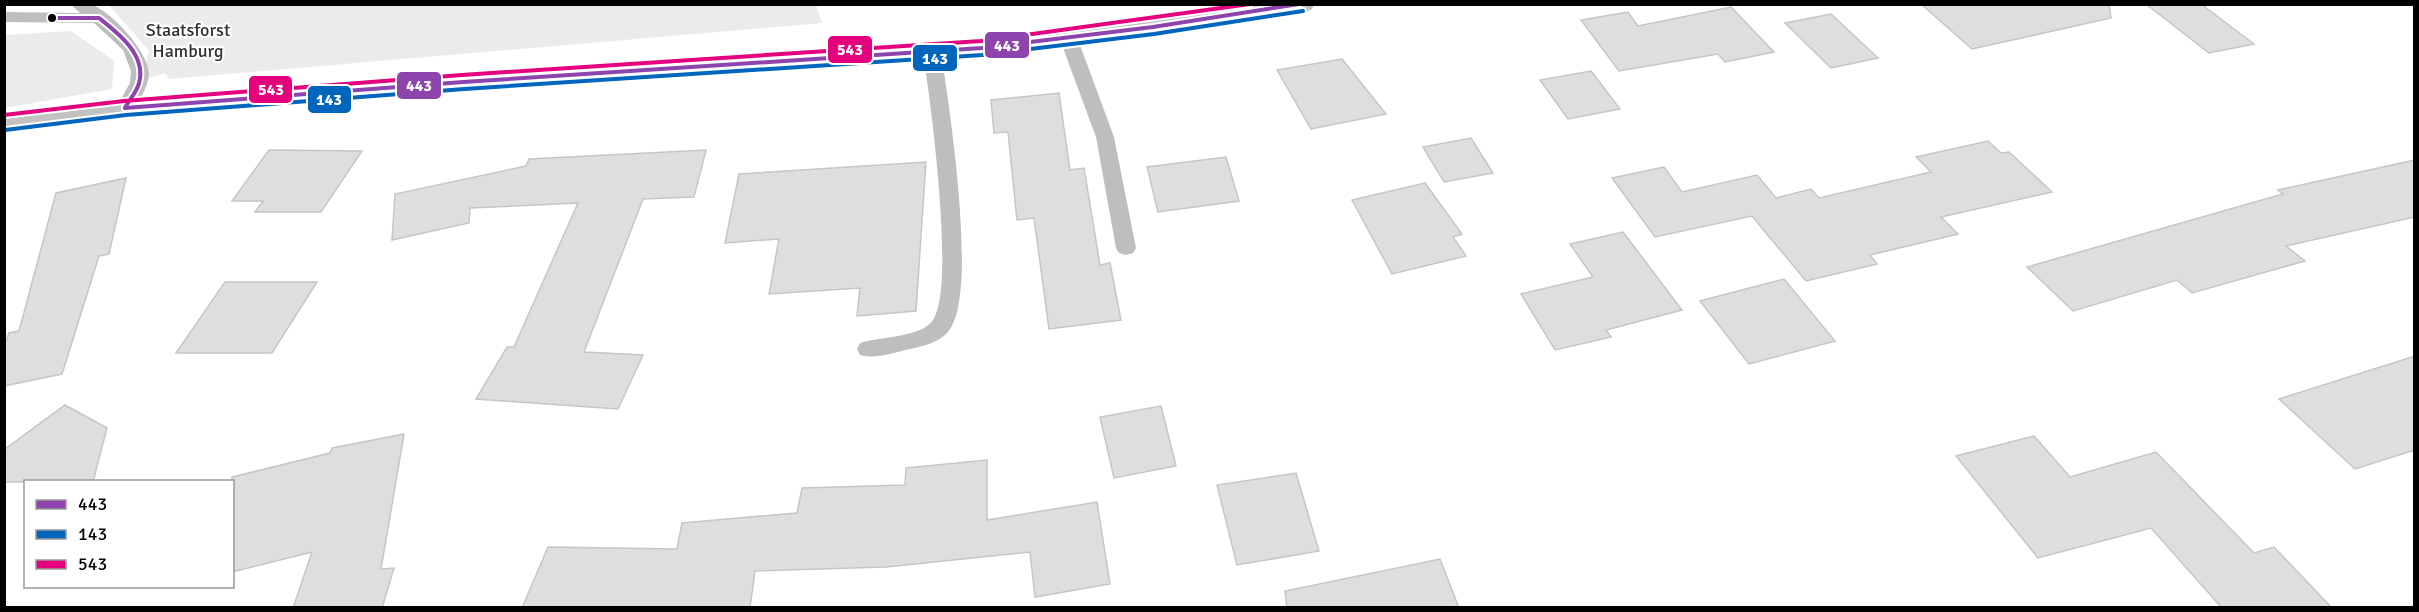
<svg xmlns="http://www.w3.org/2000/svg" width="2419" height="612" font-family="Signika,sans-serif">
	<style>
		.green { fill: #ebebeb }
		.building { fill: #dedede; stroke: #c6c6c6; stroke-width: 1.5 }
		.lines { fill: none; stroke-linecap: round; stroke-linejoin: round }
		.service { fill: #bebebe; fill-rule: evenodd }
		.secondary { fill: #c2c2c2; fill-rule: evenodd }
		.bus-1-casing { stroke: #fff; stroke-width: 8 }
		.bus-2-casing { stroke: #fff; stroke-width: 8 }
		.bus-3-casing { stroke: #fff; stroke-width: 8 }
		.bus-1 { stroke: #8e44ad; stroke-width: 4 }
		.bus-2 { stroke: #0065bd; stroke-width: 4 }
		.bus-3 { stroke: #e5007d; stroke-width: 4 }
		.bus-dot { fill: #000; stroke: #fff; stroke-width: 2 }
		.labels { text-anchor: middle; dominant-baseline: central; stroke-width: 4.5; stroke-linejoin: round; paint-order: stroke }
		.park-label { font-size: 18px; fill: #313131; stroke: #fff }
		.line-badge { stroke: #fff; stroke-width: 2 }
		.badge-label { font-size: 16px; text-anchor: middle; font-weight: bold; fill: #fff }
	</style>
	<rect width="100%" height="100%" fill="#fff"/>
	<g class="green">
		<path d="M 816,4 L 822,23 L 169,79 L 165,73 L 139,81 L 149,51 L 109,5 Z"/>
		<path d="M 71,31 L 114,61 L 112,89 L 5,108 L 5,35 Z"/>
	</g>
	<g class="building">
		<path d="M 1921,4 L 2109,4 L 2111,18 L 1972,49 Z"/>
		<path d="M 2146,4 L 2201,4 L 2254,44 L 2209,53 Z"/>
		<path d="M 1731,7 L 1774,52 L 1725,62 L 1718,54 L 1619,71 L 1581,20 L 1628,12 L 1638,26 Z"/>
		<path d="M 1831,14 L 1878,58 L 1831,68 L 1785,23 Z"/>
		<path d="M 1342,59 L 1386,114 L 1311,129 L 1277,70 Z"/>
		<path d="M 1591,71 L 1620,109 L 1568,119 L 1540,80 Z"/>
		<path d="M 1059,93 L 1070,170 L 1084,168 L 1100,265 L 1110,263 L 1121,320 L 1049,329 L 1034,218 L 1017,220 L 1008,132 L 994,133 L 991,100 Z"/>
		<path d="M 1471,138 L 1493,173 L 1444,182 L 1423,147 Z"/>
		<path d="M 1988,141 L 2001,153 L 2009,152 L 2052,192 L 1941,217 L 1958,234 L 1870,255 L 1877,264 L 1806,281 L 1752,216 L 1655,237 L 1612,178 L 1664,167 L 1682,192 L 1757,175 L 1776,198 L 1811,189 L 1819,198 L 1931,172 L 1916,157 Z"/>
		<path d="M 269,150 L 362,151 L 321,212 L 255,212 L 263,201 L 232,201 Z"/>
		<path d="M 706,150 L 694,197 L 643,199 L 584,352 L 643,355 L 618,409 L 476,399 L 507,347 L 514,347 L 578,203 L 470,208 L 469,223 L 392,240 L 395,194 L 526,166 L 529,159 Z"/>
		<path d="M 1226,157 L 1239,201 L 1158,212 L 1147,167 Z"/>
		<path d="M 2415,160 L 2415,217 L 2286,246 L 2305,261 L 2192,293 L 2177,280 L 2073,311 L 2027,267 L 2283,194 L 2278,190 Z"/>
		<path d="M 926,162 L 916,311 L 857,316 L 860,288 L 769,294 L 779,239 L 725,243 L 739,174 Z"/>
		<path d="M 126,178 L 109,254 L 99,256 L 62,374 L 4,386 L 4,347 L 9,333 L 19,331 L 56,193 Z"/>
		<path d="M 1425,183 L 1462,234 L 1453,237 L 1466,256 L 1392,274 L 1352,200 Z"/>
		<path d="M 1623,232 L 1682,310 L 1606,330 L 1611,337 L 1555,350 L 1521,294 L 1593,277 L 1570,244 Z"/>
		<path d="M 1784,279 L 1835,341 L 1749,364 L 1700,301 Z"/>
		<path d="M 225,282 L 317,282 L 272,353 L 176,353 Z"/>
		<path d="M 2415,356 L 2415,450 L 2355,469 L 2279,399 Z"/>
		<path d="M 65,405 L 107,428 L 93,482 L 4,482 L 4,450 Z"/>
		<path d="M 1161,406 L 1176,466 L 1114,478 L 1100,417 Z"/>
		<path d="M 404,434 L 381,569 L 394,568 L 382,608 L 293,608 L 312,552 L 232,572 L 232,477 L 330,453 L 332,448 Z"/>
		<path d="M 2034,436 L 2070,477 L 2156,452 L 2254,553 L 2274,547 L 2332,608 L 2222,608 L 2151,528 L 2038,558 L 1956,456 Z"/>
		<path d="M 987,460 L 987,520 L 1097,502 L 1110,584 L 1035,597 L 1030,552 L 886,567 L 755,571 L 750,608 L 522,608 L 548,547 L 677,549 L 682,523 L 797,513 L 802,488 L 905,485 L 906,468 Z"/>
		<path d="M 1296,473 L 1319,551 L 1237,565 L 1217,485 Z"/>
		<path d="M 1440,559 L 1459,608 L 1287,608 L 1285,591 Z"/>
	</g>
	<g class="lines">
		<g class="service">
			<path d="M 70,4 C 76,4 83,3 89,4 C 110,9 149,52 149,74 C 148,88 139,101 131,112 L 119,112 L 116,108 L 130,83 L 131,71 L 123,50 L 94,23 L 4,22 L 4,12 L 80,13 Z"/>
			<path d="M 1068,32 L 1077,37 L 1114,137 L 1136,248 L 1133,253 L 1126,255 L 1119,253 L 1116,248 L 1096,137 L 1059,37 Z"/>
			<path d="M 932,47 L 941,52 C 949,105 978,289 950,329 C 941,343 920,347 905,350 C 891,354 874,359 860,355 L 857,349 L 860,343 C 878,337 923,337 933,320 C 956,285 930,99 923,52 Z"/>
		</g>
		<path class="secondary" d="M 1248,4 L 1315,4 L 1311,10 L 1302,12 L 1153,35 L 982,56 L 463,91 L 125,117 L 4,132 L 4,114 C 328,74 655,67 980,40 C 1070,32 1159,18 1248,4 Z"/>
		<defs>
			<g id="bus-1">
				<path d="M 52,18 L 99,18 C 118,33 147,55 139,83 C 137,92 129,100 125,108"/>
				<path d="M 125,108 L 463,82 L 982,48 L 1153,27 L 1299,4"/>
			</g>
			<path id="bus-2" d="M 5,130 L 126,115 L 464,89 L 982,55 L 1154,34 L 1303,11"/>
			<path id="bus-3" d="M 4,115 L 124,101 L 462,75 L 981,41 L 1250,4"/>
		</defs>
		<use href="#bus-1" class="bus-1-casing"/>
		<use href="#bus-2" class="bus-2-casing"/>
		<use href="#bus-3" class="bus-3-casing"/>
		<use href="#bus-1" class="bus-1"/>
		<use href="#bus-2" class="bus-2"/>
		<use href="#bus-3" class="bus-3"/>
	</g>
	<circle class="bus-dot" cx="52" cy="18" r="5"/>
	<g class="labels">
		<g class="park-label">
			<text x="188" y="30">Staatsforst<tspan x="188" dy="21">Hamburg</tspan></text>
		</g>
	</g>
	<g class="line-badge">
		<rect x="984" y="31" width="46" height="28" rx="6" fill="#8e44ad"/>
		<rect x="827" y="35" width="46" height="29" rx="6" fill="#e5007d"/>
		<rect x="912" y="44" width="46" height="28" rx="6" fill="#0065bd"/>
		<rect x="396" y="71" width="46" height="29" rx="6" fill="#8e44ad"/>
		<rect x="248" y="75" width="45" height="29" rx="6" fill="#e5007d"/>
		<rect x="307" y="85" width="45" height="29" rx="6" fill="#0065bd"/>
	</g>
	<g class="badge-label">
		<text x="1007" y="51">443</text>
		<text x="850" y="55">543</text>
		<text x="935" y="64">143</text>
		<text x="419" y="91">443</text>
		<text x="271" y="95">543</text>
		<text x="329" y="105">143</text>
	</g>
	<rect width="2419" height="612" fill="none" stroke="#000000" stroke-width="12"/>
	<rect x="24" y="480" width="210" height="108" fill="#ffffff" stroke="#999999" stroke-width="1.5"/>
	<rect x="36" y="500" width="30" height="9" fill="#8e44ad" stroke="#999999" stroke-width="1.5"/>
	<text x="78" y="510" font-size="18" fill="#000000">443</text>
	<rect x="36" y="530" width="30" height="9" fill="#0065bd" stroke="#999999" stroke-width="1.5"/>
	<text x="78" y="540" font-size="18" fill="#000000">143</text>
	<rect x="36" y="560" width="30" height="9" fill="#e5007d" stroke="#999999" stroke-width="1.5"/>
	<text x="78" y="570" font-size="18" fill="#000000">543</text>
</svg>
